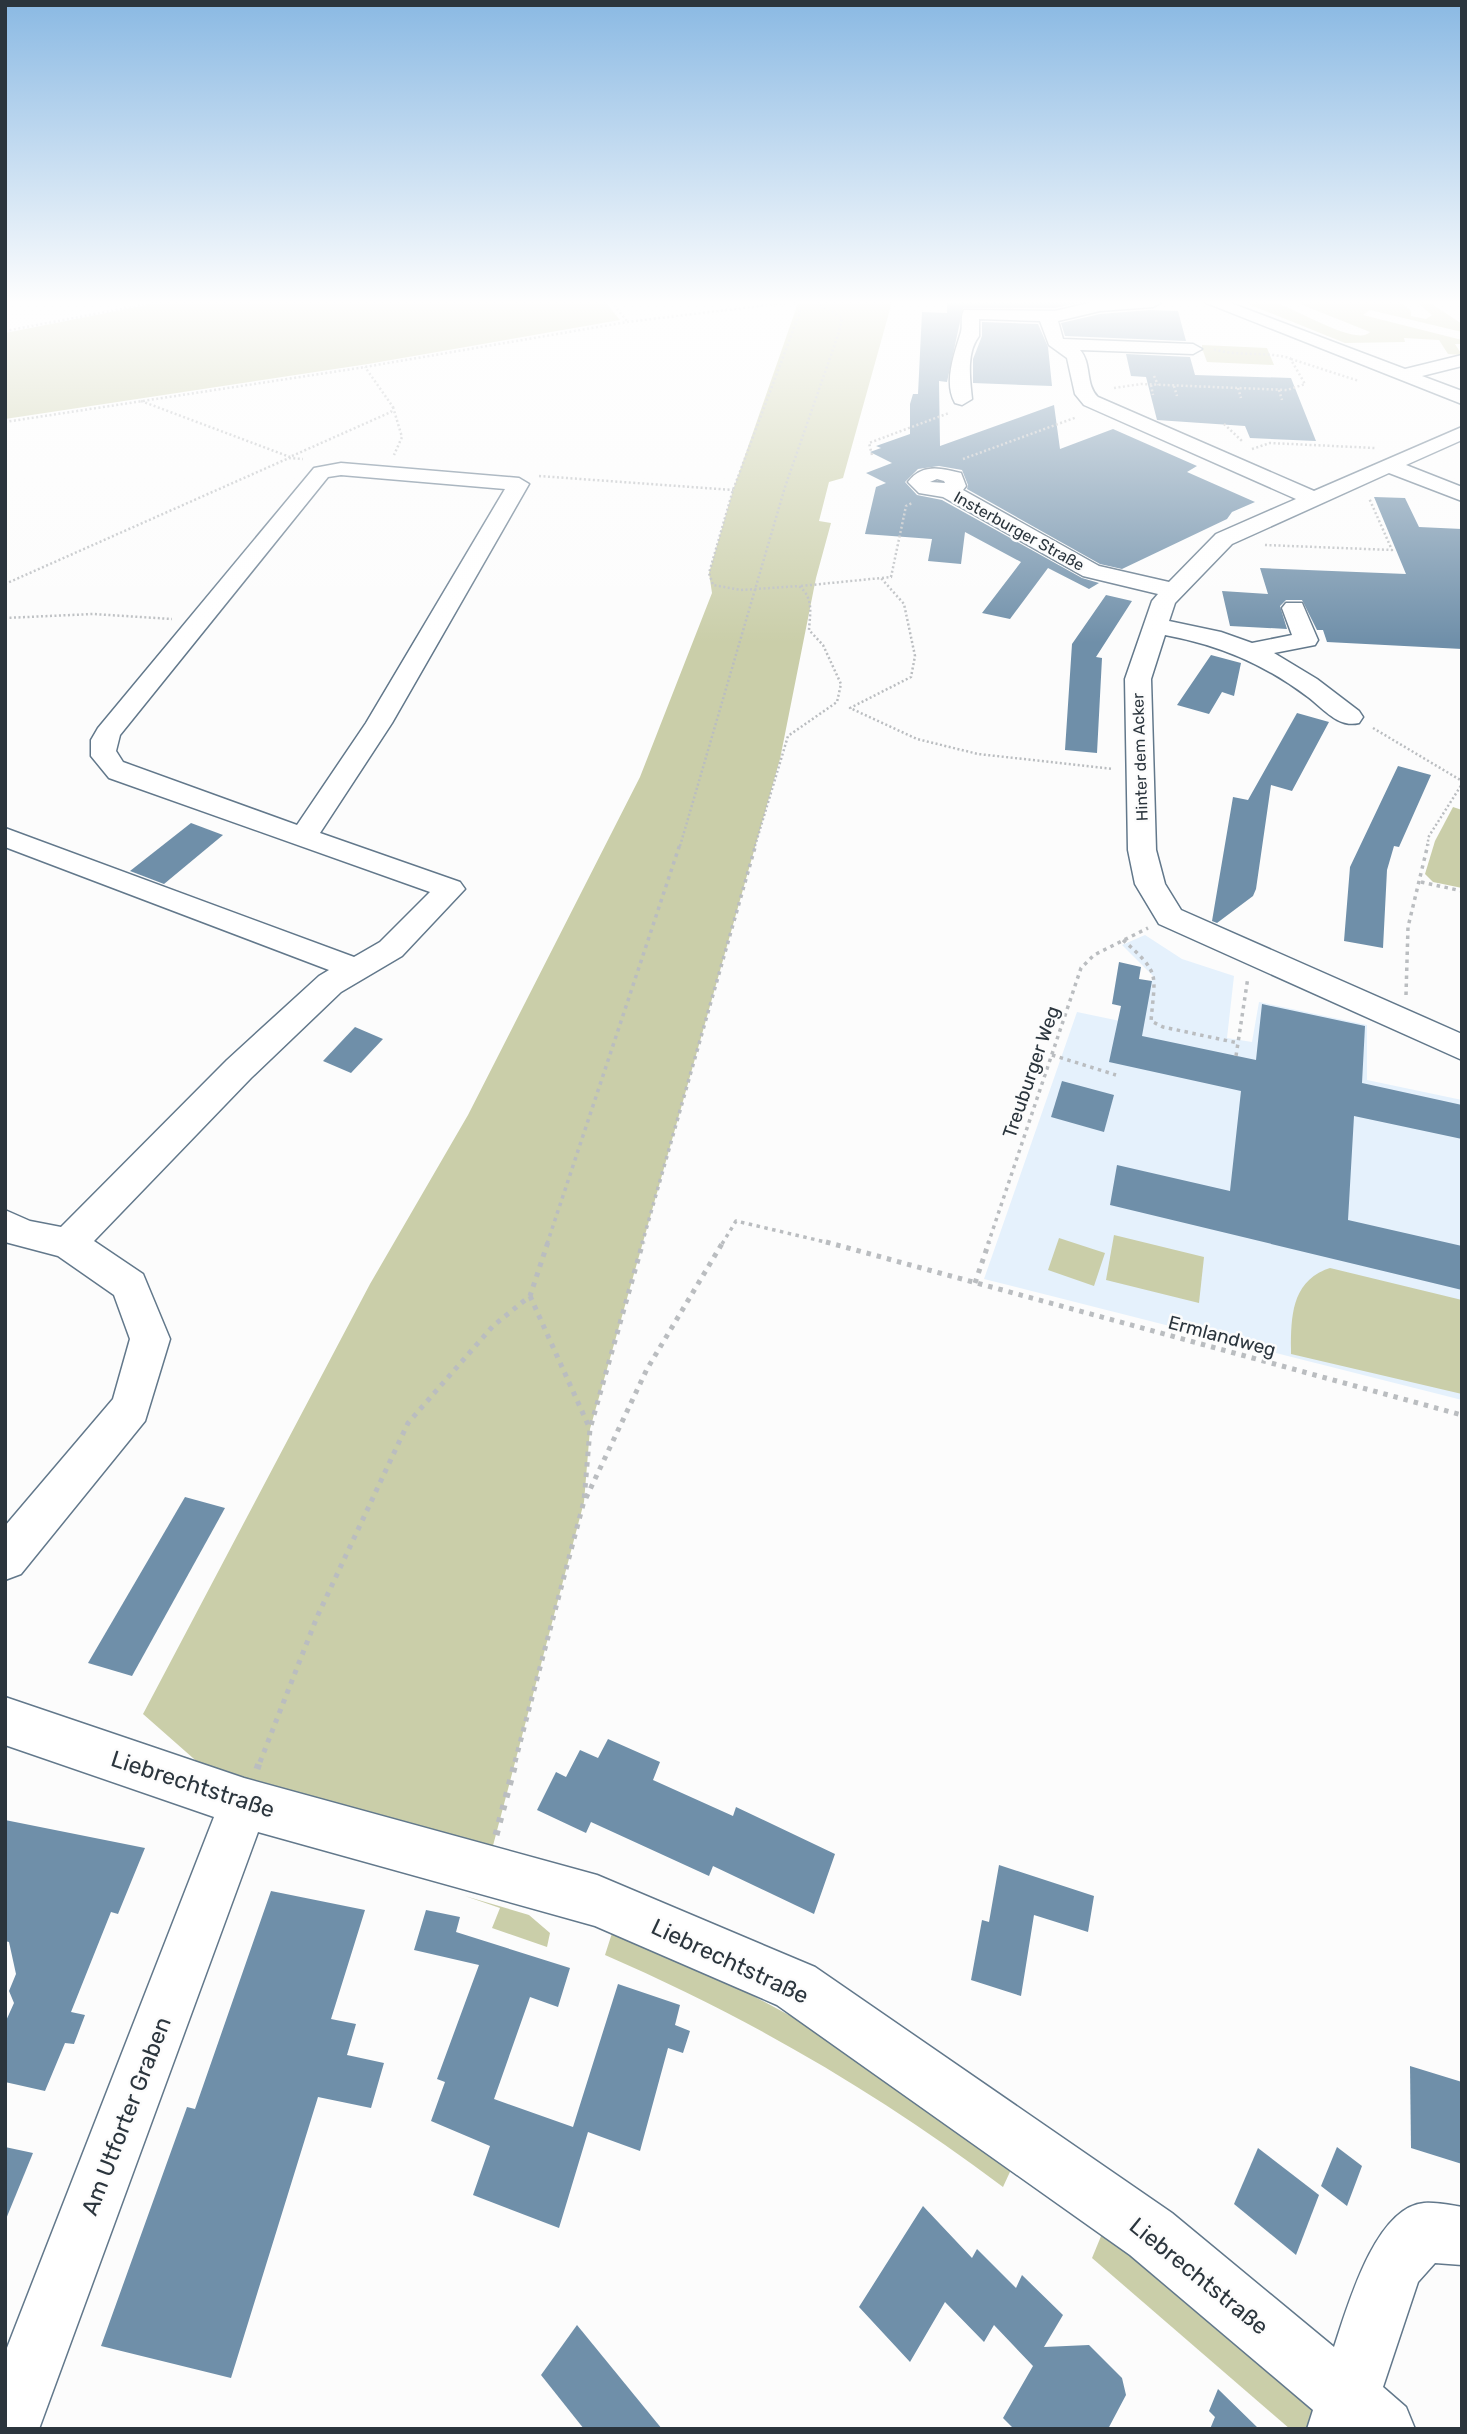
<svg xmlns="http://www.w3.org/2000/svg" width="1467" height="2434" font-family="Rubik,sans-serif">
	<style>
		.built { fill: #e5f1fc }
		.green { fill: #cacea9 }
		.building { fill: #6f8fa9 }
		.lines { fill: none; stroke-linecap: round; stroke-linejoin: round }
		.minor-casing { stroke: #62788b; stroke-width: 3 }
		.path-far3 { stroke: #babdc0; stroke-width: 2.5; stroke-dasharray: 2 2.5; stroke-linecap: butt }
		.path-far2 { stroke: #babdc0; stroke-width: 3.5; stroke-dasharray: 3.5 4.5; stroke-linecap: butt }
		.path-far1 { stroke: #babdc0; stroke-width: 5; stroke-dasharray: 4.5 6; stroke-linecap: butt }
		.path { stroke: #babdc0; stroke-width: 7; stroke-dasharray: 5 8; stroke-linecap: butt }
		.minor { fill: #fff; fill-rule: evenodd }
		.labels { text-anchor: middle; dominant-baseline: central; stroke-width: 5; stroke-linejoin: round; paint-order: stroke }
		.far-street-label { font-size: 16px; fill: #2b353d; stroke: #fcfcfc }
		.street-label { font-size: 19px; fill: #2b353d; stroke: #fcfcfc }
		.near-street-label { font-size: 23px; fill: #2b353d; stroke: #fcfcfc }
	</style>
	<rect width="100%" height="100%" fill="#fcfcfc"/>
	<path class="built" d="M 1145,935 L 1182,959 L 1234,976 L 1227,1038 L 1252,1042 L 1259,1002 L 1367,1025 L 1367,1080 L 1462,1100 L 1462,1400 L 984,1279 L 1077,1012 L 1120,1021 L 1141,1032 L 1153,976 L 1122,945 Z"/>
	<g class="green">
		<path d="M 162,302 L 605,302 L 620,320 L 368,364 L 5,419 L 5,333 Z"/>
		<path d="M 892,302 L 843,478 L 829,482 L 819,521 L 831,523 L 816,578 L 780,759 L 590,1429 L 584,1502 L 486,1872 L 244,1803 L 143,1714 L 370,1284 L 468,1115 L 640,777 L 712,593 L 709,573 L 733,490 L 798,303 Z"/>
		<path d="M 1243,302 C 1253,302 1266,300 1276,303 C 1295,308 1357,347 1370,332 L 1295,302 L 1401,302 L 1411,311 L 1411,316 L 1426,319 L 1432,315 L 1417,302 L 1429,302 L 1462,324 L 1462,332 L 1370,310 L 1363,315 L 1462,340 L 1462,344 L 1455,344 L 1462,355 L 1448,354 L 1439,340 L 1404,338 L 1405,342 L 1345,343 Z"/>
		<path d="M 1202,345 L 1267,348 L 1274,365 L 1207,362 L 1203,351 L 1119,348 L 1114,351 L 1106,347 L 1202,350 Z"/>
		<path d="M 1453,807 L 1462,810 L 1462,888 L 1433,882 L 1425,874 L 1435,841 Z"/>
		<path d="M 1114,1235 L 1204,1257 L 1199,1303 L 1106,1280 Z"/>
		<path d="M 1059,1238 L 1105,1253 L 1094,1286 L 1048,1270 Z"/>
		<path d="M 1330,1268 L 1462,1300 L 1462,1394 L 1291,1354 C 1291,1319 1290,1281 1330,1268 Z"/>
		<path d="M 465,1896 L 529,1915 L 550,1933 L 547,1947 L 492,1928 L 500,1908 Z"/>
		<path d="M 613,1930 L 696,1965 L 835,2040 L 1015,2161 L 1003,2187 C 880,2094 746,2016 605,1955 Z"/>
		<path d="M 1104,2229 L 1324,2413 L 1317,2429 L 1290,2429 L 1092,2258 Z"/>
	</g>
	<g class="building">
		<path d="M 1082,302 L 1055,308 L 963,308 L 947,382 L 939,381 L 940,446 L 1054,405 L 1060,449 L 1113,429 L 1197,466 L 1187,472 L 1255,502 L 1232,512 L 1227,519 L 1122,569 L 1100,564 L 967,489 L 968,485 L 962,470 L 939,466 L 918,469 L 905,482 L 917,495 L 942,500 L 1082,578 L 1099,583 L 1089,589 L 1048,568 L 1010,619 L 982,613 L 1021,562 L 965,532 L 961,564 L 928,561 L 932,539 L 865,534 L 876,487 L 886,483 L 866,473 L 892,463 L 870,452 L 881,448 L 876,446 L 910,434 L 910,404 L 913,394 L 918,394 L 922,312 L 947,313 L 947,303 Z"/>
		<path d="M 1150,310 L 1178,311 L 1186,341 L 1065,336 L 1061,323 L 1100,314 Z"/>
		<path d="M 982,322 L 1038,324 L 1048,347 L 1052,386 L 973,383 L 973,359 L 982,336 Z"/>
		<path d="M 1126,354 L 1190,357 L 1195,375 L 1291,378 L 1316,441 L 1250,438 L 1245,426 L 1157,420 L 1146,377 L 1131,376 Z"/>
		<path d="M 1374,497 L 1405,498 L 1419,527 L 1462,529 L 1462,649 L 1327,642 L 1323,630 L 1317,630 L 1302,600 L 1286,600 L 1280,606 L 1287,629 L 1230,626 L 1222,591 L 1268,594 L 1260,568 L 1406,574 Z"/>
		<path d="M 1106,595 L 1132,601 L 1096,657 L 1102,658 L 1097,753 L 1065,750 L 1072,644 Z"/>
		<path d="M 1211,655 L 1241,663 L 1234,696 L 1222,692 L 1209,714 L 1177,705 Z"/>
		<path d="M 1297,713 L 1329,722 L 1292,791 L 1271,785 L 1256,889 L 1253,896 L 1217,923 L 1212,921 L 1233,797 L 1248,800 Z"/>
		<path d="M 1398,766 L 1431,775 L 1399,847 L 1394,846 L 1387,870 L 1383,948 L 1344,941 L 1350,867 Z"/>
		<path d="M 191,823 L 223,835 L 164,884 L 130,871 Z"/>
		<path d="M 1119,962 L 1141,967 L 1139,979 L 1152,981 L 1142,1036 L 1256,1060 L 1262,1004 L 1365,1026 L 1362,1083 L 1462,1105 L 1462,1139 L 1354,1116 L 1348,1220 L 1462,1246 L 1462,1290 L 1110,1205 L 1117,1165 L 1230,1191 L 1241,1091 L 1109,1062 L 1121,1006 L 1112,1004 Z"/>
		<path d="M 355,1027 L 383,1039 L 351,1073 L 323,1061 Z"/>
		<path d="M 1062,1081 L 1114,1095 L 1104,1132 L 1051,1117 Z"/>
		<path d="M 185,1497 L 225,1508 L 132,1676 L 88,1663 Z"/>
		<path d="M 608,1739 L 660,1762 L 653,1780 L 733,1816 L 736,1807 L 835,1854 L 814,1914 L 713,1866 L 709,1876 L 591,1822 L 586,1833 L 537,1810 L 556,1772 L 566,1777 L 580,1750 L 598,1758 Z"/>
		<path d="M 5,1820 L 145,1848 L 118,1914 L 111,1912 L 71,2012 L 85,2015 L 74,2044 L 65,2043 L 45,2091 L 5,2082 L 5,2023 L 14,2003 L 9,1991 L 16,1974 L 9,1942 L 5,1941 Z"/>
		<path d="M 999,1865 L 1094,1896 L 1088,1932 L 1034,1915 L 1021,1996 L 971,1980 L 982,1920 L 989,1922 Z"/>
		<path d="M 271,1891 L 365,1910 L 331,2019 L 356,2024 L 347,2055 L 384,2063 L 371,2108 L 318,2097 L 231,2378 L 101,2346 L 187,2107 L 195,2109 Z"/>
		<path d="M 426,1910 L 460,1917 L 456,1932 L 570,1968 L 558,2007 L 530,1997 L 494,2099 L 573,2127 L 618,1984 L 680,2005 L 675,2025 L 690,2031 L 683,2053 L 668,2048 L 640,2151 L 588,2132 L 559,2228 L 473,2195 L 490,2146 L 431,2121 L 445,2082 L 437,2079 L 479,1965 L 414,1950 Z"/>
		<path d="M 1410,2066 L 1462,2082 L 1462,2164 L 1411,2148 Z"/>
		<path d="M 5,2147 L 33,2153 L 6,2219 L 5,2219 Z"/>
		<path d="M 1337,2147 L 1362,2166 L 1347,2206 L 1321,2186 Z"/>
		<path d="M 1258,2148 L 1319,2195 L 1296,2255 L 1234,2204 Z"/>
		<path d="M 923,2206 L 972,2258 L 977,2249 L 1016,2288 L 1022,2275 L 1063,2315 L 1044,2347 L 1089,2345 L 1122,2378 L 1126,2395 L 1108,2429 L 1014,2429 L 1003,2418 L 1033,2366 L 994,2325 L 984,2342 L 945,2302 L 910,2362 L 859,2307 Z"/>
		<path d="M 577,2325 L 662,2429 L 584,2429 L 541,2375 Z"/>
		<path d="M 1218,2389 L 1259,2429 L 1210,2429 L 1215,2417 L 1209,2411 Z"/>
	</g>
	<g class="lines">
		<defs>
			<g id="minor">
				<path d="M 1093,302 L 1162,302 L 1153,307 L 1100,311 L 1058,321 L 1063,339 L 1193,344 L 1202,349 L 1193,354 L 1080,350 C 1092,363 1085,385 1098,397 L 1314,491 L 1462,427 L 1462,440 L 1406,465 L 1462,487 L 1462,501 L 1389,473 L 1232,544 L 1175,603 L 1169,621 L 1221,632 L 1252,643 L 1292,635 L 1282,608 L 1286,603 L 1302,603 L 1318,640 L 1315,645 L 1274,653 L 1317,679 L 1359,711 L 1363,717 L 1359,723 C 1338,728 1324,709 1308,697 C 1264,664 1219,645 1165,635 L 1151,679 L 1156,850 L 1165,884 L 1181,910 L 1462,1034 L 1462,1060 L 1159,924 L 1135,884 L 1128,850 L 1125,679 L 1152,601 L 1158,594 L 1083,576 L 943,497 L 919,493 L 908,482 C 922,463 941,468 961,473 L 966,486 L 963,490 L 1099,566 L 1169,582 L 1216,534 L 1296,499 L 1084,405 L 1075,394 L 1067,358 L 1049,345 L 1040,321 L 979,319 L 979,336 C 966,353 970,379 972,399 L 962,405 L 955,403 C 943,382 955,352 961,332 C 963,325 960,318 964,310 L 1055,311 ZM 937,479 L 944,481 L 945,483 L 930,482 Z"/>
				<path d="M 1204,302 L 1228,302 L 1405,369 L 1462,355 L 1462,366 L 1422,376 L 1462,391 L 1462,404 Z"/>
				<path d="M 341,463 L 519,478 L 529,484 L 392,723 L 320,833 L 460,882 L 465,889 L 402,956 L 341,992 L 251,1078 L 94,1241 L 143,1274 L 170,1339 L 145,1421 L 21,1574 L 5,1580 L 5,1526 L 113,1399 L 130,1339 L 114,1295 L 58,1256 L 5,1242 L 5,1210 L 30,1221 L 61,1227 L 227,1060 L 319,976 L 329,970 L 5,847 L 5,828 L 354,957 L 380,942 L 430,892 L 109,778 L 91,756 L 91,740 L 98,728 L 314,468 ZM 341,475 L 505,489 L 366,723 L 297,825 L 123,762 L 116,751 L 120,735 L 328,477 Z"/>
				<path d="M 5,1697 L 244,1778 L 597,1875 L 815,1967 L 1172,2213 L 1334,2347 C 1347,2308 1375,2207 1424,2203 C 1436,2202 1450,2205 1462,2207 L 1462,2265 L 1435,2263 L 1418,2282 L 1383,2387 L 1406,2407 L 1415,2429 L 1307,2429 L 1313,2410 L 1130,2255 L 777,2005 L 595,1926 L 258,1832 L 39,2429 L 5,2429 L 5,2353 L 214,1817 L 5,1745 Z"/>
			</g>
		</defs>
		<use href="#minor" class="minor-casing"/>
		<g class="path-far3">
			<path d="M 611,302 L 627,321"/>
			<path d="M 5,331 L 159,302"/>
			<path d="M 1291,359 L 1359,381"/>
			<path d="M 1154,376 L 1158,385"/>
			<path d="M 1151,385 L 1153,395"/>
			<path d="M 1174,386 L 1177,396"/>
			<path d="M 1114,388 L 1141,384 L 1287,390 L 1305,384 L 1290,358 C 1264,351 1239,357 1213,349"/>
			<path d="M 1238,388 L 1241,398"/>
			<path d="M 1279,390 L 1282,400"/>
			<path d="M 141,401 L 290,457"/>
			<path d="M 393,407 L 402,437 L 394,455"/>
			<path d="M 5,422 L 359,368 L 627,322 L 794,302"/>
			<path d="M 1224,424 L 1242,441"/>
			<path d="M 1252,449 L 1270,443 L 1375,448"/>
			<path d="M 872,455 L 869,443 L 949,413"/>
			<path d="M 292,456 L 391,412 L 393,407 L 365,367"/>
			<path d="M 963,459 L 1077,417"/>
			<path d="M 539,476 L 733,490"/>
			<path d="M 1265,545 L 1392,550 L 1369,498"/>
			<path d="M 882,578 L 891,577 L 906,506 L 912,503"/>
			<path d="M 5,584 L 289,458 L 303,459"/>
			<path d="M 801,586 L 881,578 L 904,604 L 915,656 L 911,677 L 850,708 L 917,739 L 978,754 L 1113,769"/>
			<path d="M 5,618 L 93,614 L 172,619"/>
			<path d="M 1373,728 L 1462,781"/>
			<path d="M 680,846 L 785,487 L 839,332 L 842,318 L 815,302"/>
			<path d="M 755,846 L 788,736 L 837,702 L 841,684 L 823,645 L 809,630 C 810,613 814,598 799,586 L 741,590 L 713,585 L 709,573 L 733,490 L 800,312 L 794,302"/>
			<path d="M 1427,846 L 1429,836 L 1462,784"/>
		</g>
		<g class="path-far2">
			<path d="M 1421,882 L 1462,891"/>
			<path d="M 1123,940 C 1161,974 1155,973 1151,1021 L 1163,1027 L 1238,1043"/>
			<path d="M 1406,995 L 1408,927 L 1428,844"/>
			<path d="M 1052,1055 L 1116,1075"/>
			<path d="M 1236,1056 L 1248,977"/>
			<path d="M 547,1244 L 680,844"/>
			<path d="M 642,1244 L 756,844"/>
			<path d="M 722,1244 L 736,1221 L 834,1244"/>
			<path d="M 988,1244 L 1081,968 L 1094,955 L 1148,928"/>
		</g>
		<g class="path-far1">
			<path d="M 826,1242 L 1462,1415"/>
			<path d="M 975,1283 L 989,1242"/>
			<path d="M 530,1296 L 590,1429"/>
			<path d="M 586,1498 L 647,1369 L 723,1242"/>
			<path d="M 260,1762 L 317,1617 L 408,1423 L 493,1326 L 530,1296 L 548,1242"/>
			<path d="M 515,1762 L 584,1501 L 590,1429 L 643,1242"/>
		</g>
		<g class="path">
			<path d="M 257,1769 L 260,1760"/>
			<path d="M 496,1835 L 516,1760"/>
		</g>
		<use href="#minor" class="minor"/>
	</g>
	<linearGradient id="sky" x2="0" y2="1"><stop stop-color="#8ab9e3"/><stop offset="0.47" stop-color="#fefefe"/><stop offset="1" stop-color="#fefefe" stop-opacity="0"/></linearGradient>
	<rect width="1467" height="643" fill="url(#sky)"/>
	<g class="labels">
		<g class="far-street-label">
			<text transform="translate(1019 531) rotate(29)">Insterburger Straße</text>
			<text transform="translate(1140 757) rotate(-92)">Hinter dem Acker</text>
		</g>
		<g class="street-label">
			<text transform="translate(1031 1072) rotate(-71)">Treuburger Weg</text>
			<text transform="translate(1222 1336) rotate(15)">Ermlandweg</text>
		</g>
		<g class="near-street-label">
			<text transform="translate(193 1784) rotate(18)">Liebrechtstraße</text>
			<text transform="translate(730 1961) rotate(25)">Liebrechtstraße</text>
			<text transform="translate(126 2116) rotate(-69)">Am Utforter Graben</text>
			<text transform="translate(1199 2276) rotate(39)">Liebrechtstraße</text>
		</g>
	</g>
	<rect width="1467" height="2434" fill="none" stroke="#2b353d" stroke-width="14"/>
</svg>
